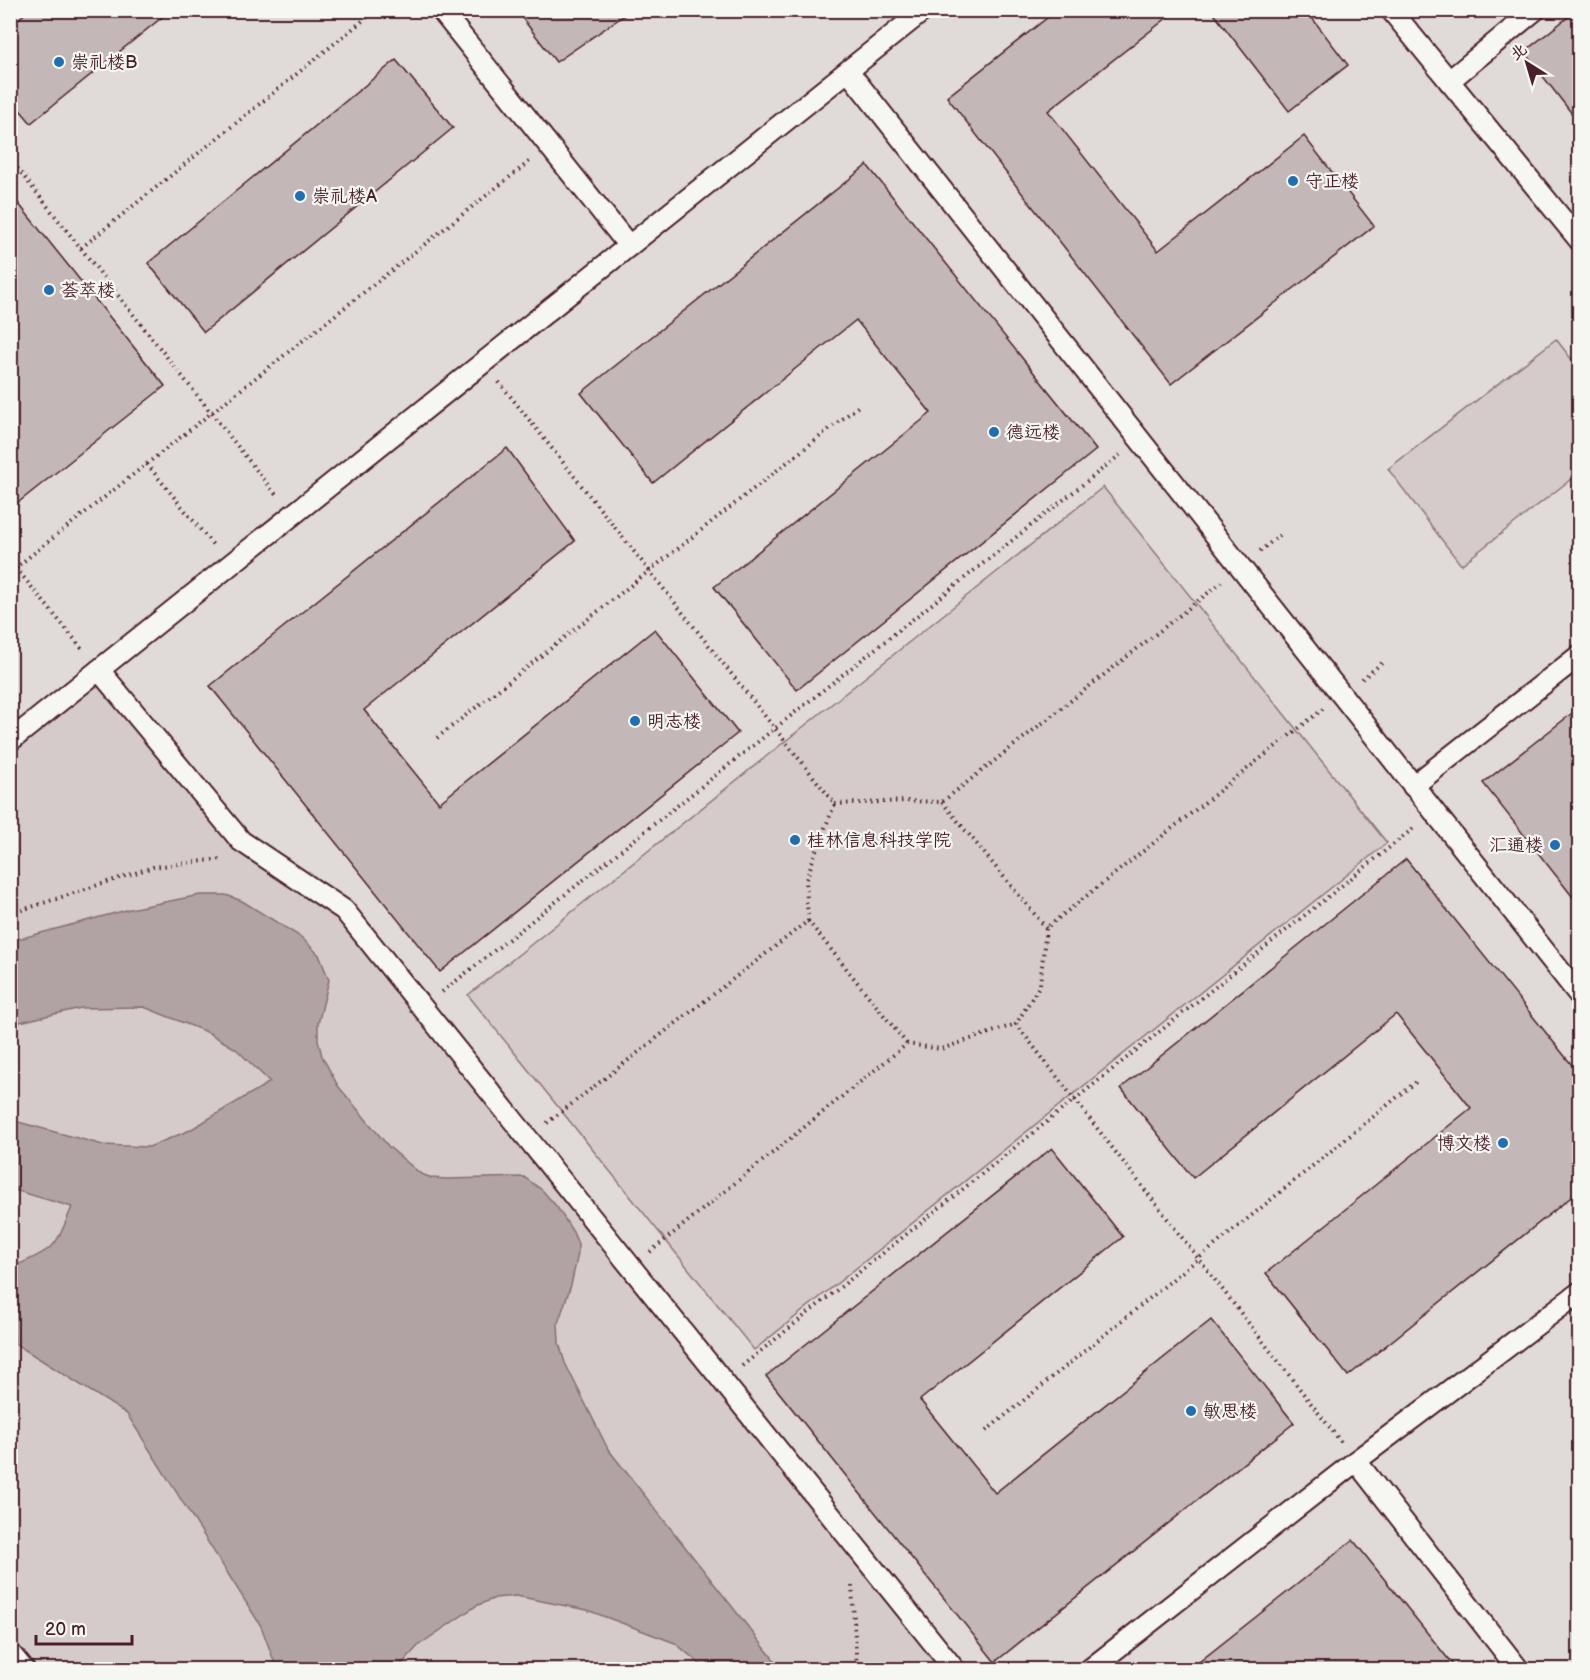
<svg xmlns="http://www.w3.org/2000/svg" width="1590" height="1680" font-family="'Balsamiq Sans','LXGW WenKai TC',sans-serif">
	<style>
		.built { fill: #e0dad8 }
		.green { fill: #d4cbca; stroke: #8f757a; stroke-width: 1.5 }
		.water { fill: #b1a2a3; stroke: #886e73; stroke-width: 1.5 }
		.building { fill: #c4b7b7; stroke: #4a1f2b; stroke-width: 1.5 }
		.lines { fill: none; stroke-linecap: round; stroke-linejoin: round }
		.service-casing { stroke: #4a1f2b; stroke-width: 24 }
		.path { stroke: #4a1f2b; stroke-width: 4; stroke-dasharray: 1.5 4.5; stroke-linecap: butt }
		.service { stroke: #f6f6f2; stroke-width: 20 }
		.poi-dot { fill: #1f6fb2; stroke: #f6f6f2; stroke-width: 2 }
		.labels { text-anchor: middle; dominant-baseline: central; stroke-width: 4.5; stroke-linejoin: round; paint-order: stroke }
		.poi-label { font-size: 18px; fill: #4a1f2b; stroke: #f6f6f2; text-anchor: start }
	</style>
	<rect width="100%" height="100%" fill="#ece9e6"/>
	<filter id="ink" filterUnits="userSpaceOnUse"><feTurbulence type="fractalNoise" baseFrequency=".0167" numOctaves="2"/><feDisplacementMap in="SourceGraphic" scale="12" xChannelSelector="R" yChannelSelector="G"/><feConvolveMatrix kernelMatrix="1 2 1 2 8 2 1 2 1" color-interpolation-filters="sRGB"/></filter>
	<g filter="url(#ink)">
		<rect class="built" x="11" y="11" width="1568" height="1658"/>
		<g class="green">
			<path d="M 1556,339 L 1579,369 L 1579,473 L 1461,565 L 1388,469 Z"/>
			<path d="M 1103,487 L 1387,843 L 754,1350 L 468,995 Z"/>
			<path d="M 99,670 L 241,841 L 344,910 L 955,1669 L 24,1670 L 11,1653 L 11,741 Z"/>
		</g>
		<path class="water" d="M 200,895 L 226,895 L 242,901 L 301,937 L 319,955 L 329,980 L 318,1024 L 318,1040 L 322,1056 L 338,1086 L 364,1117 L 389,1147 L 421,1174 L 432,1178 L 447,1179 L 524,1177 L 542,1190 L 557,1207 L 573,1232 L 578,1244 L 578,1254 L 571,1285 L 558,1323 L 559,1343 L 565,1363 L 608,1449 L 775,1661 L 779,1669 L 706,1669 L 675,1643 L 587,1610 L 516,1596 L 495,1598 L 476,1606 L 419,1645 L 397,1669 L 277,1669 L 261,1626 L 127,1414 L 11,1341 L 11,1268 C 23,1262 43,1255 53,1245 C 61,1237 67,1218 72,1207 L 11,1189 L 11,1120 L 103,1145 L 149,1147 L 190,1130 L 270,1082 L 236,1049 L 209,1033 L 144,1007 L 81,1008 L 11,1024 L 11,941 L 130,909 Z"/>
		<g class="building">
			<path d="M 29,10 L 171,10 L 31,123 L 10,98 L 10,26 Z"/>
			<path d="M 516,10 L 632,10 L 556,62 Z"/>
			<path d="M 1057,10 L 1177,10 L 1048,111 L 1158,251 L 1304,136 L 1374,226 L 1171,384 L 947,97 Z"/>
			<path d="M 1211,10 L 1306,10 L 1348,65 L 1289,111 Z"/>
			<path d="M 1577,10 L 1580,10 L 1580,124 L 1524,52 Z"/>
			<path d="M 396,60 L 453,128 L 204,332 L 148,263 Z"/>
			<path d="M 867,165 L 1096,450 L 797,690 L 714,587 L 931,413 L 856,320 L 653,483 L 581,393 Z"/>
			<path d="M 10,193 L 165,386 L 10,509 Z"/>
			<path d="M 507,448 L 575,541 L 364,710 L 439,803 L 655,629 L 738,733 L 440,972 L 210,686 Z"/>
			<path d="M 1580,707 L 1580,906 L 1483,783 Z"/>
			<path d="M 1406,859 L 1580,1075 L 1580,1190 L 1348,1376 L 1266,1273 L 1471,1108 L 1396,1014 L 1193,1178 L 1121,1088 Z"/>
			<path d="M 1052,1148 L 1123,1237 L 920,1400 L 995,1493 L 1211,1320 L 1294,1423 L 995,1662 L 766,1376 Z"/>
			<path d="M 1353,1540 L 1457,1670 L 1189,1670 Z"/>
		</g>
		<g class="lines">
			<defs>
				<g id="service">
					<path d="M 441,10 L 629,246"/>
					<path d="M 1391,10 L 1580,241"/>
					<path d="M 848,71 L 1580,996"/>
					<path d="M 1449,81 L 1535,10"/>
					<path d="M 99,670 L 241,841 L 344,910 L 955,1670"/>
					<path d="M 10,741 L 924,10"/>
					<path d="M 1413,786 L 1580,655"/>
					<path d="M 1356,1461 L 1519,1670"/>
					<path d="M 10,1653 L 24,1670"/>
					<path d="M 1089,1670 L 1356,1461 L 1580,1292"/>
				</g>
			</defs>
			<use href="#service" class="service-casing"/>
			<g class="path">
				<path d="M 10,159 L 277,496"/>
				<path d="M 81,248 L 376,10"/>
				<path d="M 499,382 L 835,804"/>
				<path d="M 147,464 L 213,545"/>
				<path d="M 1260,551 L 1281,534"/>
				<path d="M 16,568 L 84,651"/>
				<path d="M 10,572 L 530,161"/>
				<path d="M 1362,679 L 1382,663"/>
				<path d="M 1323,709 L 1046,928 L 1040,985 L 1016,1024 L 1341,1442"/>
				<path d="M 437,738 L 860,405"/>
				<path d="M 942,802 L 1046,928"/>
				<path d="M 835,804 L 907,801 L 942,802 L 1222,582"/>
				<path d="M 10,914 L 153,867 L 221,859"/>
				<path d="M 808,921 L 907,1044"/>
				<path d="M 442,992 L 1120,455"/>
				<path d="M 547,1123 L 808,921 L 806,880 L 819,842 L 835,804"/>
				<path d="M 650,1252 L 907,1044 L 941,1049 L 1016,1024"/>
				<path d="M 742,1366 L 1415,827"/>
				<path d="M 986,1431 L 1416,1082"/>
				<path d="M 852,1586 L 857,1670"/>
			</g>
			<use href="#service" class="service"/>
		</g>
	</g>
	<g class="poi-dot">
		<circle cx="59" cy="62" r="6"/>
		<circle cx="1293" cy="181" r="6"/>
		<circle cx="300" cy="196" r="6"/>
		<circle cx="49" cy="290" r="6"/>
		<circle cx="994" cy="432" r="6"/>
		<circle cx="635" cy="721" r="6"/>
		<circle cx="795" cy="840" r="6"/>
		<circle cx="1555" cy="845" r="6"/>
		<circle cx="1503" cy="1143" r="6"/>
		<circle cx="1191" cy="1411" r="6"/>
	</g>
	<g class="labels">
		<g class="poi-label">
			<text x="71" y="62">崇礼楼B</text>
			<text x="1305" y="181">守正楼</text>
			<text x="312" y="196">崇礼楼A</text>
			<text x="61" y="290">荟萃楼</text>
			<text x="1006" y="432">德远楼</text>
			<text x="647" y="721">明志楼</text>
			<text x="807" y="840">桂林信息科技学院</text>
			<text x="1543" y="845" text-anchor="end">汇通楼</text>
			<text x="1491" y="1143" text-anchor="end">博文楼</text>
			<text x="1203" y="1411">敏思楼</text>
		</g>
	</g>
	<rect width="1590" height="1680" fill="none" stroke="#f6f6f2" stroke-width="36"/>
	<rect x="18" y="18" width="1554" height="1644" fill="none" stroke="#4a1f2b" stroke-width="2" filter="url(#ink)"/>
	<g transform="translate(1527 63) rotate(323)" stroke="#f6f6f2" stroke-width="4.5" paint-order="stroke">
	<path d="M0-4.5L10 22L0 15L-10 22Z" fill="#4a1f2b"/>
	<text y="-9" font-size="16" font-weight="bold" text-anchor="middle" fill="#4a1f2b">北</text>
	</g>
	<path d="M36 1635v9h96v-9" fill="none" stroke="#4a1f2b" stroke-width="3"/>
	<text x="45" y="1635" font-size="18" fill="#4a1f2b" stroke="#f6f6f2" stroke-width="4.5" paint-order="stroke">20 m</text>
</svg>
